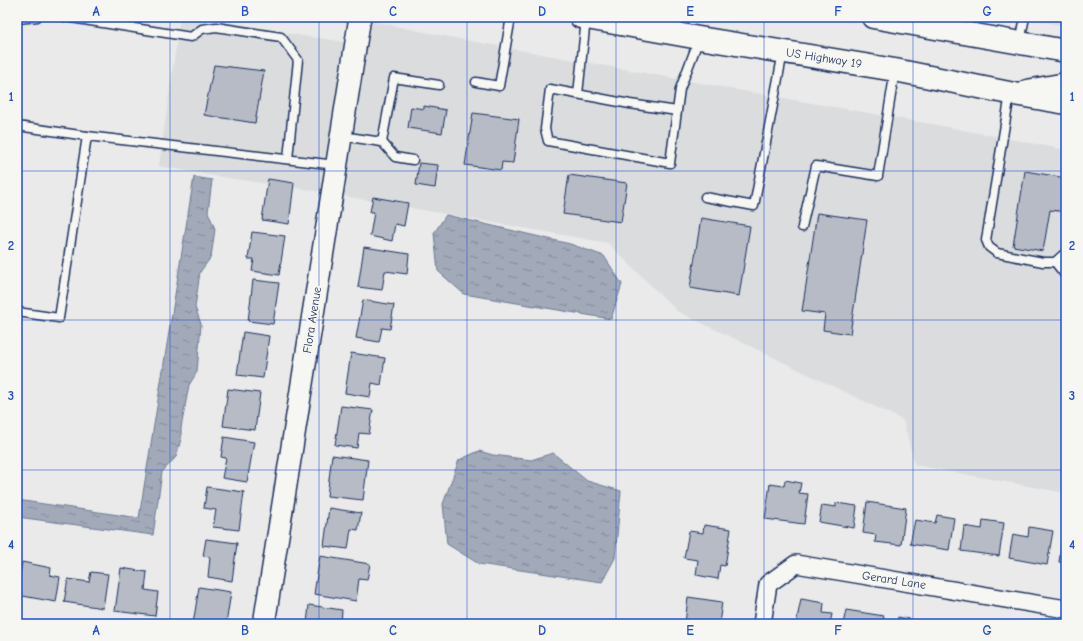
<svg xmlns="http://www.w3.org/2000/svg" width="1083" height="641" font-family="'Comic Neue',sans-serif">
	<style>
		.built { fill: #dadcde }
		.water { fill: url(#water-ripples); stroke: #6c7995 }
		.building { fill: #b6bbc6; stroke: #1b2f5e }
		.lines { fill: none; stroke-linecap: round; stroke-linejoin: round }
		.service-casing { stroke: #1b2f5e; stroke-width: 11 }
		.minor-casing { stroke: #1b2f5e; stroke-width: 20 }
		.tertiary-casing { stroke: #1b2f5e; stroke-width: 24 }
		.trunk-casing { stroke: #1b2f5e; stroke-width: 25 }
		.service { stroke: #f6f6f2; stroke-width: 8 }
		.minor { stroke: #f6f6f2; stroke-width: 17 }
		.tertiary { stroke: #f6f6f2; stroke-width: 21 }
		.trunk { stroke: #f6f6f2; stroke-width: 22 }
		.grid { fill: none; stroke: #1d4ed8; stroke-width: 1; stroke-opacity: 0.55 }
		.labels { text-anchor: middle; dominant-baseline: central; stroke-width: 4; stroke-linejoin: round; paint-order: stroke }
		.street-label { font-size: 12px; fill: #1b2f5e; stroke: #f6f6f2 }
		.neatline { fill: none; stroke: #1d4ed8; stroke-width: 1.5 }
		.grid-label { font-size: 13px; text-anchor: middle; font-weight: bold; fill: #1d4ed8 }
	</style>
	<defs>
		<pattern id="water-ripples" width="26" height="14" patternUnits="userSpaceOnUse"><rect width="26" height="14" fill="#a2aaba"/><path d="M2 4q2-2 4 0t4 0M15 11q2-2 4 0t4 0" fill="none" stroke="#838b9a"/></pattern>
	</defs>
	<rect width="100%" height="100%" fill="#e9eae9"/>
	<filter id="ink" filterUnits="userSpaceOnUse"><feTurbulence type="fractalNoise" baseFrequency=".025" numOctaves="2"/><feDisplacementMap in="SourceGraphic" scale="8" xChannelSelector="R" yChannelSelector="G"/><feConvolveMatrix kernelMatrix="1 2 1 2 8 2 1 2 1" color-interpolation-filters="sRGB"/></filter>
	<g filter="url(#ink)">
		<g class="built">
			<path d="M 351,17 L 449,37 L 732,89 L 942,126 L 1066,150 L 1066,493 L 915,465 L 903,420 L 677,311 L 608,243 L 322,192 L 209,175 L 159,166 L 180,18 L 345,42 Z"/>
			<path d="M 1017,17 L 1066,17 L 1066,26 Z"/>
		</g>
		<g class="water">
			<path d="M 194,177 L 212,180 L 208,212 L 215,229 L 211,257 L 200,272 L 195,307 L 201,324 L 197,372 L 189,385 L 181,428 L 181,439 L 176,457 L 162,472 L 153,535 L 17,517 L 17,500 L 139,518 Z"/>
			<path d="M 446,215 L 570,244 L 604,256 L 622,284 L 611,319 L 464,294 L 438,271 L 434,233 Z"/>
			<path d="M 479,451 L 493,455 L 531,460 L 553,453 L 587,481 L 621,491 L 615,558 L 602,582 L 479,564 L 447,544 L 443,504 L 459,460 Z"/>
		</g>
		<g class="building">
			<path d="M 214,65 L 264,71 L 255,123 L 204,115 Z"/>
			<path d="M 424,106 L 446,110 L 442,133 L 408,128 L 411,107 L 424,109 Z"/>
			<path d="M 473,113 L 519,119 L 513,163 L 502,162 L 501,170 L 465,165 Z"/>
			<path d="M 419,163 L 438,165 L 435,188 L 416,185 Z"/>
			<path d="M 1025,171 L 1066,178 L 1066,212 L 1050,210 L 1043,251 L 1013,246 Z"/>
			<path d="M 569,175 L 627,183 L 621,222 L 563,214 Z"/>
			<path d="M 268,179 L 294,183 L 289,224 L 262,220 Z"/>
			<path d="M 373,197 L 408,203 L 404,226 L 395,224 L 392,241 L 370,236 L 374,212 L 370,212 Z"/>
			<path d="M 817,213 L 867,220 L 850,334 L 823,330 L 825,314 L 802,311 Z"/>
			<path d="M 701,218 L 750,226 L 739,296 L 690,288 Z"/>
			<path d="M 252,232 L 285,236 L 279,275 L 252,271 L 254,259 L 248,259 Z"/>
			<path d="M 364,247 L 409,254 L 407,274 L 385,271 L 382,290 L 358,287 Z"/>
			<path d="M 253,280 L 279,283 L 273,324 L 248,321 Z"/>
			<path d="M 363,300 L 394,305 L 390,329 L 382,328 L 379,342 L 356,338 Z"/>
			<path d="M 243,332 L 269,336 L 263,378 L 237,375 Z"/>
			<path d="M 351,353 L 385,358 L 381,385 L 372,383 L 370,397 L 345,393 Z"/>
			<path d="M 228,389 L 260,393 L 255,430 L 223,426 Z"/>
			<path d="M 341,406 L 373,410 L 369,434 L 359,433 L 357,448 L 335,445 Z"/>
			<path d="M 224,437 L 254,442 L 247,482 L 222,478 L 226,458 L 221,457 Z"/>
			<path d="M 332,455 L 368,460 L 363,500 L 327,496 Z"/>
			<path d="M 785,480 L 801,483 L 799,493 L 808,494 L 804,524 L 765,519 L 770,484 L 784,486 Z"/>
			<path d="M 207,487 L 244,492 L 239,530 L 213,527 L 216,510 L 204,508 Z"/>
			<path d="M 867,502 L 906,508 L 901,545 L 875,542 L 876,535 L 863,533 Z"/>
			<path d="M 836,503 L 857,506 L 854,528 L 819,522 L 822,505 L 836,507 Z"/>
			<path d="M 329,508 L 361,513 L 358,530 L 351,529 L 348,549 L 324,546 Z"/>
			<path d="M 937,515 L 954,518 L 949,550 L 910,544 L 915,520 L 935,523 Z"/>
			<path d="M 983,520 L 1004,523 L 999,556 L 961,551 L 964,526 L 982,529 Z"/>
			<path d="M 704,525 L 731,529 L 725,566 L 720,565 L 718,579 L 696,575 L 698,560 L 684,558 L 689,531 L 703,533 Z"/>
			<path d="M 1029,527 L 1053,531 L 1047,565 L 1009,558 L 1013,534 L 1028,537 Z"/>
			<path d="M 1063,533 L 1066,533 L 1066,563 L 1059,562 Z"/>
			<path d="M 206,539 L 237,543 L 232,581 L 208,577 L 210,557 L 203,556 Z"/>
			<path d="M 320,556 L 370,564 L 367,580 L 359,579 L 356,601 L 314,594 Z"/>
			<path d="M 22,562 L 51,568 L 50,575 L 60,577 L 56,602 L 17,595 Z"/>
			<path d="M 121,568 L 147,572 L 145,590 L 158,592 L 155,616 L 115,611 Z"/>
			<path d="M 91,572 L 108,574 L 103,608 L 64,602 L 68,579 L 89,582 Z"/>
			<path d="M 199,587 L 231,592 L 226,624 L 193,624 Z"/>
			<path d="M 688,597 L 722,602 L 719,624 L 685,624 Z"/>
			<path d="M 801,599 L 824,603 L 823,613 L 832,614 L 830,624 L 796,624 Z"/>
			<path d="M 309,605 L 342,610 L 341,624 L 307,624 Z"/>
			<path d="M 846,610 L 884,616 L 883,624 L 843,624 Z"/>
			<path d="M 898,617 L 934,624 L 896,624 Z"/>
		</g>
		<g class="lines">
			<defs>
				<g id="service">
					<path d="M 65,17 L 191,37 L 202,29 L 216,27 L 281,37 L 298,60 L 288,159"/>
					<path d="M 17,19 L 37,17"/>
					<path d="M 1020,42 L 1025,17"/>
					<path d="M 476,82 L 499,86 L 511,17"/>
					<path d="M 578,94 L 586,19"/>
					<path d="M 1010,94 L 986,240 L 989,247 L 997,253 L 1043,262 L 1055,262 L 1066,252"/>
					<path d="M 677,111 L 630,104 L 550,89 L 545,129 L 548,141 L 670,163 L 680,89 L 699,39"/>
					<path d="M 17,126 L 87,136 L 59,318 L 17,312"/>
					<path d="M 87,136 L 336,165"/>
					<path d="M 342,136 L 382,142 L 395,157 L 413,160"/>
					<path d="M 382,142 L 394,78 L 439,85"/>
					<path d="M 705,197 L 754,206 L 783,52"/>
					<path d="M 802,227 L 816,166 L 878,176 L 895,70"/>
					<path d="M 1055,262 L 1066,276"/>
				</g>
				<path id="minor" d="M 762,624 L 768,584 L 796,564 L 1066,609"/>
				<path id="tertiary" d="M 264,624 L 360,17"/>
				<g id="trunk">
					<path d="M 581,17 L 699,38 L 895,70 L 1014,94 L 1066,103"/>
					<path d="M 873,17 L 1066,51"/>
					<path d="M 1027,91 L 1066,84"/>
				</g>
			</defs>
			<use href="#service" class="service-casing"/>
			<use href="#minor" class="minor-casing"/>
			<use href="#tertiary" class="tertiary-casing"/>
			<use href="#trunk" class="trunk-casing"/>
			<use href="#service" class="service"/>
			<use href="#minor" class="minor"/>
			<use href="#tertiary" class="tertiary"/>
			<use href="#trunk" class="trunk"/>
		</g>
	</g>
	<path class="grid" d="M 170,17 L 170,624M 319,17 L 319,624M 467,17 L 467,624M 616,17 L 616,624M 764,17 L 764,624M 913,17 L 913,624M 17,171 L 1066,171M 17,320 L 1066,320M 17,470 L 1066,470"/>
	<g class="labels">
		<g class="street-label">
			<text transform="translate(824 58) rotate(9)">US Highway 19</text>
			<text transform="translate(312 320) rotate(-81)">Flora Avenue</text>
			<text transform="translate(894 580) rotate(9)">Gerard Lane</text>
		</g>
	</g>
	<rect width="1083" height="641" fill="none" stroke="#f6f6f2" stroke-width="44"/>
	<rect x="22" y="22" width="1039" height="597" class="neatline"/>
	<g class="grid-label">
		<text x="96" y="16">A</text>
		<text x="245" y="16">B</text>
		<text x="393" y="16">C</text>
		<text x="542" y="16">D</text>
		<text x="690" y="16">E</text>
		<text x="838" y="16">F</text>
		<text x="987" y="16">G</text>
		<text x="11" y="101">1</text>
		<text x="1072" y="101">1</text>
		<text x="11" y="250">2</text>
		<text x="1072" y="250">2</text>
		<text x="11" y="400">3</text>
		<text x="1072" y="400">3</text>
		<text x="11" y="549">4</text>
		<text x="1072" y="549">4</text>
		<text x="96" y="635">A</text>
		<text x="245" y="635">B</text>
		<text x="393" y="635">C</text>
		<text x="542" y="635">D</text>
		<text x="690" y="635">E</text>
		<text x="838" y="635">F</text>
		<text x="987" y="635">G</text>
	</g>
</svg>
